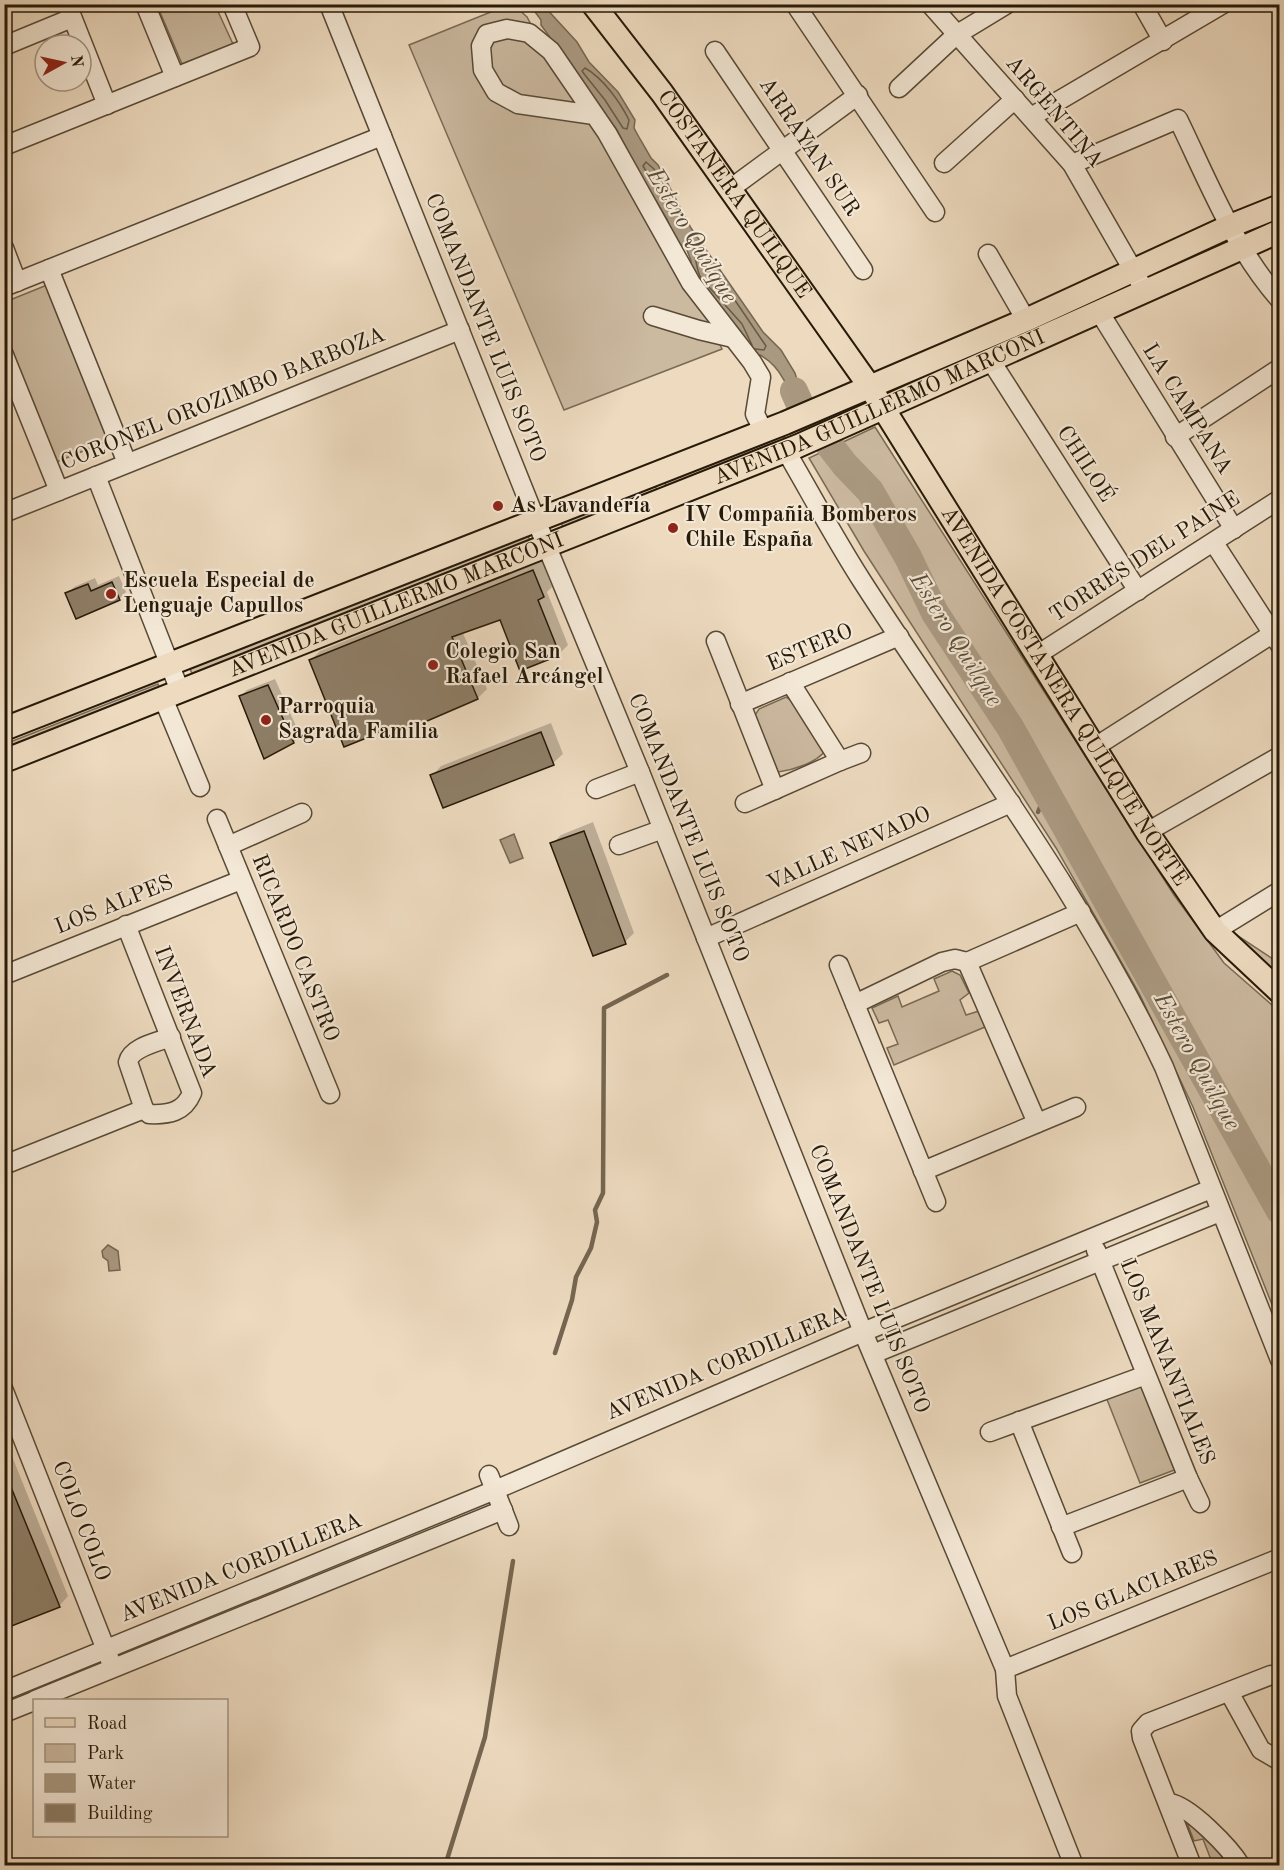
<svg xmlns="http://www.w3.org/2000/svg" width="1284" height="1870" font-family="'Old Standard TT',serif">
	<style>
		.green { fill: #cbb9a0; stroke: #796a54; stroke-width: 1.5 }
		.water { fill: #aa9981; stroke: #766651; stroke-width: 1.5 }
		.shadow { fill: #0003 }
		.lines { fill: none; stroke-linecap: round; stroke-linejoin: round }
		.shore { stroke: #685a44; stroke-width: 1.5 }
		.stream { stroke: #766651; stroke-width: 4.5 }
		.river { stroke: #aa9981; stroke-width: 28 }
		.building { fill: #8e7e67; stroke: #271a08; stroke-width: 1.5 }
		.minor-casing { stroke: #584a36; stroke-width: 21 }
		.major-casing { stroke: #271a08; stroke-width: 26 }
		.minor { stroke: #f3e7d5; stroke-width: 18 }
		.major { stroke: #eddabf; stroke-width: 22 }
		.poi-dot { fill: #8f2418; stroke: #f3e7d5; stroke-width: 2 }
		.labels { text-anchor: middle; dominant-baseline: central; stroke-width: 4.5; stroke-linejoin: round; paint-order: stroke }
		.street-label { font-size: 22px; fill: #271a08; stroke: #f3e7d5 }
		.poi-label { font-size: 22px; font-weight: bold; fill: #271a08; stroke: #f3e7d5; text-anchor: start }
		.water-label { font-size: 24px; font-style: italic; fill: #5b4d38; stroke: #f3e7d5 }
	</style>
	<rect width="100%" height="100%" fill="#eddabf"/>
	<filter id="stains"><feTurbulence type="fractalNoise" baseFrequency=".00333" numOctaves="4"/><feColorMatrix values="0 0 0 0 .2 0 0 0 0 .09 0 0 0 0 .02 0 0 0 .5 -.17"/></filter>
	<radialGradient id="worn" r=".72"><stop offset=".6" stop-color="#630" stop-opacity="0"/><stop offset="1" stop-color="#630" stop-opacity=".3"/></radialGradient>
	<g class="green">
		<path d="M 157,5 L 215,5 L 233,44 L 182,64 Z"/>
		<path d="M 508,5 L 514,5 L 527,17 L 558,75 L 599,133 L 700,303 L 722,349 L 564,410 L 409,45 Z"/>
		<path d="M 1229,235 L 1232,244 L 1155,279 L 1151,271 Z"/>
		<path d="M 47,285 L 110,440 L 54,463 L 5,342 L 5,302 Z"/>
		<path d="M 875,427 L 1174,895 L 1224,963 L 1279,1011 L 1279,1322 L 1193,1107 L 1139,993 L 1056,848 L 864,551 L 809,458 Z"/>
		<path d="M 781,434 L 788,442 L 668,491 L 664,481 Z"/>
		<path d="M 655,486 L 659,493 L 565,531 L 561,523 Z"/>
		<path d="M 528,536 L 532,545 L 194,678 L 190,669 Z"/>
		<path d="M 158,684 L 161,692 L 5,754 L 5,744 Z"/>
		<path d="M 786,697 L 794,702 L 825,751 C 816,763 793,770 778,772 L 755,715 L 759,709 Z"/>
		<path d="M 1232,932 L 1279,963 L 1279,977 Z"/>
		<path d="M 952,971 L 960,975 L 969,993 L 960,1000 L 966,1015 L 979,1011 L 985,1027 L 894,1065 L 887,1048 L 898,1044 L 888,1020 L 879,1023 L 872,1008 L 898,996 L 902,1007 L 939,991 L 934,979 Z"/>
		<path d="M 1143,1382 L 1177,1469 L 1140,1483 L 1106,1397 Z"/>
		<path d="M 1186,1820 L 1223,1856 L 1229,1865 L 1213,1865 L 1203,1839 L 1194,1841 Z"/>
	</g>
	<g class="water">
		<path d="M 530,5 L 543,5 L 577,42 L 589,62 L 618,92 L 635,120 L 634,128 L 640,139 L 651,158 L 658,165 L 691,228 L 763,332 L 781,350 L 795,373 L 803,399 L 813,407 L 791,414 C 794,392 780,366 760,355 L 755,357 L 737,328 L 691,274 L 691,261 L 687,250 L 675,239 L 667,219 L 642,178 L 617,130 L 541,25 L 541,20 Z"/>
		<path d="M 514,834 L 523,858 L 510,863 L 500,840 Z"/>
		<path d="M 108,1245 L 118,1251 L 120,1270 L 109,1271 L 108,1261 L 103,1257 L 102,1251 Z"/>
	</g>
	<g class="shadow">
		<path d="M 542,561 L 552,587 L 547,592 L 568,645 L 559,654 L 501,618 L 462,631 L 487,689 L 478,698 L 397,732 L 395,726 L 311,660 L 320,651 Z"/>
		<path d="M 119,576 L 126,592 L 119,599 L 67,594 L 74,587 L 95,578 L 98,585 Z"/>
		<path d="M 275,679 L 300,735 L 294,742 L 265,757 L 240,697 L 247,690 Z"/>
		<path d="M 551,723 L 563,754 L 553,763 L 443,806 L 432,776 L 441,766 Z"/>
		<path d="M 593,822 L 634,933 L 625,942 L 552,844 L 561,835 Z"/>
		<path d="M 4,1436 L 68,1596 L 59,1606 L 4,1627 Z"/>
		<path d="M 4,1642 L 10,1657 L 4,1662 Z"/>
	</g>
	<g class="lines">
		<g class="shore">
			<path d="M 585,68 C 603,78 620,102 629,120 L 627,129 L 623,128 L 605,100 L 585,75 L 582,71 Z"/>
			<path d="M 646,162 L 654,169 L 669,199 L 667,203 L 664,202 L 643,166 Z"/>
			<path d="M 752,345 L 742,324 L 701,278 C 696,270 697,260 693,251 L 695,248 L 698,248 L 705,256 L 766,346 L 764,350 L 755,349"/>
		</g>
		<g class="stream">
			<path d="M 1038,812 L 1046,793"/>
			<path d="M 555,1353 L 572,1300 L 576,1277 L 591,1248 L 597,1222 L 595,1210 L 603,1193 L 604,1008 L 667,975"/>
			<path d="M 445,1866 L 485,1737 L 513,1561"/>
		</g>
		<path class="river" d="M 794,391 L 803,411 L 845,465 L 870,491 L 908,557 L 935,613 L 1010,727 L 1280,1211"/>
	</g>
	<g class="building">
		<path d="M 533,570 L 544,597 L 538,600 L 560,655 L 520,671 L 500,620 L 452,637 L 478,699 L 397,734 L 394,727 L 344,747 L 309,660 Z"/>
		<path d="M 112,582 L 120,600 L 76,619 L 65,593 L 88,584 L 91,591 Z"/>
		<path d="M 268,685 L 294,743 L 264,759 L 239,696 Z"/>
		<path d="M 541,732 L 554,765 L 443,808 L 430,775 Z"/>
		<path d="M 584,831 L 626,944 L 593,956 L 550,843 Z"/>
		<path d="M 4,1470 L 60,1607 L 4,1629 Z"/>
	</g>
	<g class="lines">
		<defs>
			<g id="minor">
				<path d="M 67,4 L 107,105"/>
				<path d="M 145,4 L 175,77"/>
				<path d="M 329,4 L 533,513 L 640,772 L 863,1332 L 1005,1669 L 1007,1696 L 1074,1866"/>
				<path d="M 795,4 L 935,212"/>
				<path d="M 930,4 L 1072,164 L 1145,291"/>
				<path d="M 1142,4 L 1163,41"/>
				<path d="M 4,46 L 72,18"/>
				<path d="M 715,51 L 863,270"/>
				<path d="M 899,88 L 956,35 L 1007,4"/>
				<path d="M 594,115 L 518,104 L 496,92 L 483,70 L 481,46 L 487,34 L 507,29 L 529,33 L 551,51 L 607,133 L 691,283 L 752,362 L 761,377 L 755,414 L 764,432"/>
				<path d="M 1031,117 L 1223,4"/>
				<path d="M 4,146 L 250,47 L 232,4"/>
				<path d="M 944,163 L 1015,99"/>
				<path d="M 1072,164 L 1178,119 C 1208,181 1234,248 1280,300"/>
				<path d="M 730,189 L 858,95"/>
				<path d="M 4,248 L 17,282"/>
				<path d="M 988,254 L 1026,320"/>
				<path d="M 49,269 L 127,463"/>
				<path d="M 4,287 L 382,136"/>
				<path d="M 1100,313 L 1234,529"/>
				<path d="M 653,316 L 699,330 L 733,338"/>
				<path d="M 4,355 L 59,491"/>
				<path d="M 991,361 L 1138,591"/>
				<path d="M 1175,437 L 1280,368"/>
				<path d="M 786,451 C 811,494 835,539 862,581 C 965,741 1083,894 1164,1067 L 1280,1360"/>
				<path d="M 96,476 L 180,691"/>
				<path d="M 4,513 L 460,330"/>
				<path d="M 1214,543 L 1280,645"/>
				<path d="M 716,641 L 775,790"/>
				<path d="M 1037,655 L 1280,499"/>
				<path d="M 163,698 L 200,787"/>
				<path d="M 740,704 L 899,636"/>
				<path d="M 1095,747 L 1280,629"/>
				<path d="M 840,761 L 861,753"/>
				<path d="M 596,789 L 640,772"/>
				<path d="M 745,803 L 840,761 L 790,682"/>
				<path d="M 217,819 L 330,1094"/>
				<path d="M 1147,832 L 1280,756"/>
				<path d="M 619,845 L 663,829"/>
				<path d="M 228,846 L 302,813"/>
				<path d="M 126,925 L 192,1093 C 184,1112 169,1115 149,1114 L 144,1109"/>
				<path d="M 1215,931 L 1280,891"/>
				<path d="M 706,938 L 1011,803"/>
				<path d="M 839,965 L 936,1202"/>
				<path d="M 4,975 L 241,880"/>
				<path d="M 855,1004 L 942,962 L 955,959 L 967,962"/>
				<path d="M 1037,1123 L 967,962 L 1081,912"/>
				<path d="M 4,1165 L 144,1109 L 128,1062 C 131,1047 158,1042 171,1037"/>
				<path d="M 923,1171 L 1076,1107"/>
				<path d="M 1096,1250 L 1188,1478 L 1200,1503"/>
				<path d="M 873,1354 L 1220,1212"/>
				<path d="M 4,1391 L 110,1660"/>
				<path d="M 1019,1421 L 1072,1553"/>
				<path d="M 990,1432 L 1146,1375"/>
				<path d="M 489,1475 L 509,1526"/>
				<path d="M 1061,1527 L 1188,1478"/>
				<path d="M 1005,1669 L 1280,1558"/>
				<path d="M 4,1691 L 495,1490 L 863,1332 L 1211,1189"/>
				<path d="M 1229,1692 L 1261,1750 L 1280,1761"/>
				<path d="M 35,1700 L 503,1510"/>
				<path d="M 4,1713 L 34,1701"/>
				<path d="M 1169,1803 C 1189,1805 1230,1848 1241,1866"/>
				<path d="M 1192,1866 L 1142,1738 L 1141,1731 L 1148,1723 L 1271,1675 L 1276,1675 L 1280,1680"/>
			</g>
			<g id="major">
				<path id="s1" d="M 593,4 L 662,93 L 870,387 L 1147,832 L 1215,931 L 1280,992"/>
				<path d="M 4,729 L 785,423 L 1026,320 L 1230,226 L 1280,206"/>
				<path id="s2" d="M 4,761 L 798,446 L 1280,231"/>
			</g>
		</defs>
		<use href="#minor" class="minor-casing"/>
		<use href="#major" class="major-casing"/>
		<use href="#minor" class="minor"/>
		<use href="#major" class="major"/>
	</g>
	<g class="poi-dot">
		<circle cx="498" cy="506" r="6"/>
		<circle cx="673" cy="528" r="6"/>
		<circle cx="111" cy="594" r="6"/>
		<circle cx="433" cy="665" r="6"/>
		<circle cx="266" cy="720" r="6"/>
	</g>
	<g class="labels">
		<g class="street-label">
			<text transform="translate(1054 112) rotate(50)">ARGENTINA</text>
			<text transform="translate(809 147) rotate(56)">ARRAYAN SUR</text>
			<text stroke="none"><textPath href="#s1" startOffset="237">COSTANERA QUILQUE</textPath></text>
			<text transform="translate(485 328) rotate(68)">COMANDANTE LUIS SOTO</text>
			<text transform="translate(223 399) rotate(-22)">CORONEL OROZIMBO BARBOZA</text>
			<text stroke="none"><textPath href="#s2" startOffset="944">AVENIDA GUILLERMO MARCONI</textPath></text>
			<text transform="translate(1187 409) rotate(58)">LA CAMPANA</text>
			<text transform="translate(1085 464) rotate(57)">CHILOÉ</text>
			<text transform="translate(1145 557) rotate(-33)">TORRES DEL PAINE</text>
			<text stroke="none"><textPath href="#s2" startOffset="422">AVENIDA GUILLERMO MARCONI</textPath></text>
			<text transform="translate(810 648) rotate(-23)">ESTERO</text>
			<text stroke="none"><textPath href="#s1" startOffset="838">AVENIDA COSTANERA QUILQUE NORTE</textPath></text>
			<text transform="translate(688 828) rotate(68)">COMANDANTE LUIS SOTO</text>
			<text transform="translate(849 849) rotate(-24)">VALLE NEVADO</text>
			<text transform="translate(114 905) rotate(-22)">LOS ALPES</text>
			<text transform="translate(295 948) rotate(68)">RICARDO CASTRO</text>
			<text transform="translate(185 1012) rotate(69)">INVERNADA</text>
			<text transform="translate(869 1279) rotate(68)">COMANDANTE LUIS SOTO</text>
			<text transform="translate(1167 1362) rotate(68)">LOS MANANTIALES</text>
			<text transform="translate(726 1364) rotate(-23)">AVENIDA CORDILLERA</text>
			<text transform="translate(81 1521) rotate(69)">COLO COLO</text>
			<text transform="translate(241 1568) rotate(-22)">AVENIDA CORDILLERA</text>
			<text transform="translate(1133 1591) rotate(-22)">LOS GLACIARES</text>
		</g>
		<g class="poi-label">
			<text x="510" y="506">As Lavandería</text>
			<text x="685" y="515">IV Compañia Bomberos<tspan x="685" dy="25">Chile España</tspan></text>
			<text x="123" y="581">Escuela Especial de<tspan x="123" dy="25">Lenguaje Capullos</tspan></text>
			<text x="445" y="652">Colegio San<tspan x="445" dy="25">Rafael Arcángel</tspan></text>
			<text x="278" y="707">Parroquia<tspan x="278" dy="25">Sagrada Familia</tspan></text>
		</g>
		<g class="water-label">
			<text transform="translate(691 236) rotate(59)">Estero Quilque</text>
			<text transform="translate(955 640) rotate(58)">Estero Quilque</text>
			<text transform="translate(1196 1062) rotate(61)">Estero Quilque</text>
		</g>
	</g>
	<rect width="1284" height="1870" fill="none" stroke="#eddabf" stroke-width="24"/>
	<rect x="6" y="6" width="1272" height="1858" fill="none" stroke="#271a08" stroke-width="3"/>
	<rect x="12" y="12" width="1260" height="1846" fill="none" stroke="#271a08" stroke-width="1.5"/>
	<rect x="33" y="1699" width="195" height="138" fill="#f3e7d5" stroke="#a19583" stroke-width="1.5"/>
	<rect x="45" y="1718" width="30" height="9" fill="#eddabf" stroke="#a19583" stroke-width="1.5"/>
	<text x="87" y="1729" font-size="18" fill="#271a08">Road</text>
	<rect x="45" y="1744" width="30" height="18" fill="#cbb9a0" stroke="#a19583" stroke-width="1.5"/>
	<text x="87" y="1759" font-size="18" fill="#271a08">Park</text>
	<rect x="45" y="1774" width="30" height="18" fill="#aa9981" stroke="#a19583" stroke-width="1.5"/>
	<text x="87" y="1789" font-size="18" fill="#271a08">Water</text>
	<rect x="45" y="1804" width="30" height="18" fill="#8e7e67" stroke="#a19583" stroke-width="1.5"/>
	<text x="87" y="1819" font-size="18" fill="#271a08">Building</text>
	<g transform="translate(63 63) rotate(82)"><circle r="28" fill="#f3e7d5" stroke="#a19583" stroke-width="1.5"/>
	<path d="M0-4.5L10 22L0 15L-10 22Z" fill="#8f2418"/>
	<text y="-9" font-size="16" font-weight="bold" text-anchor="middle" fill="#271a08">N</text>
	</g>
	<rect width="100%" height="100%" filter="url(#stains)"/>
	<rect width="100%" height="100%" fill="url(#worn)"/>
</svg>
